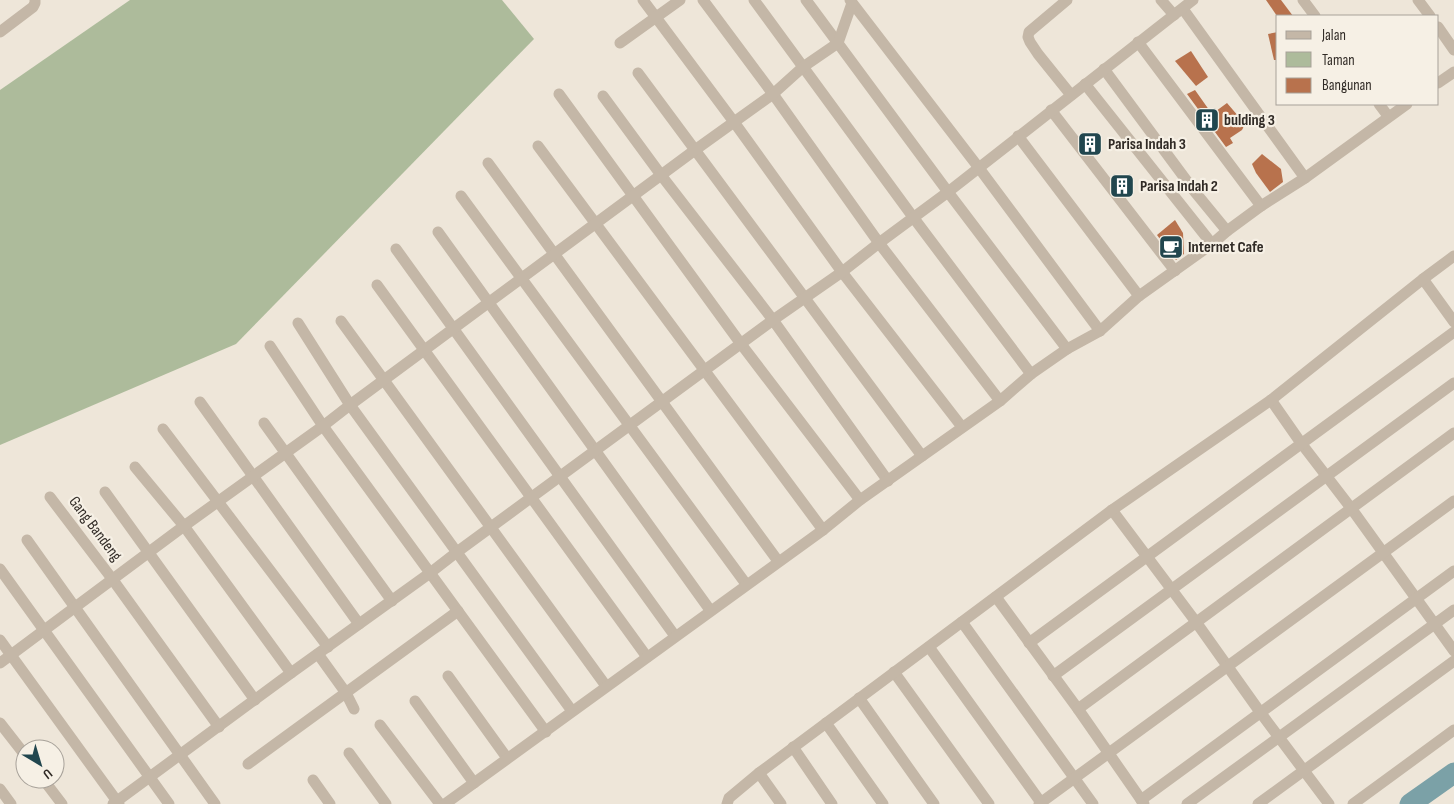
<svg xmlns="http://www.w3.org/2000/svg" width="1454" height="804" font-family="'Sofia Sans Condensed',sans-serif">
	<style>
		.green { fill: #adbb9b }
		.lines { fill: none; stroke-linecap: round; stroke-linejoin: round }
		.river { stroke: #7ba1a7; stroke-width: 21 }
		.building { fill: #b8724d }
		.minor { stroke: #c4b7a7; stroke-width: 11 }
		.labels { text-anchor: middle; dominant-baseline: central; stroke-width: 4.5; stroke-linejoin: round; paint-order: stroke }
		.poi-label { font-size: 16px; font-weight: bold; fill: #312b26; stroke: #f6f0e5; text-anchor: start }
		.street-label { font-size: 16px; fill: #312b26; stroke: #f6f0e5 }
	</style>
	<rect width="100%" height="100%" fill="#eee6d9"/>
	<path class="green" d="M 130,0 L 502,0 L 534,39 L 236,344 L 0,445 L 0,90 Z"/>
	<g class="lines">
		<path class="river" d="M 1410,804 L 1454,773"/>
	</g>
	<g class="building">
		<path d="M 1266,0 L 1281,0 L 1293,16 L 1277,16 Z"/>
		<path d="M 1278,32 L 1278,60 L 1274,60 L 1268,34 Z"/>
		<path d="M 1191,51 L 1208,77 L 1196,86 L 1175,61 Z"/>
		<path d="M 1195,90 L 1212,114 L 1227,103 L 1245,124 L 1242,130 L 1230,138 L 1233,143 L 1226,147 L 1187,94 Z"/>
		<path d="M 1092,133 L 1100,144 L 1092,151 L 1083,139 Z"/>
		<path d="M 1262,154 L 1281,169 L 1283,182 L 1270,192 L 1256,173 L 1252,164 Z"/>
		<path d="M 1175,220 L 1183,233 L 1184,254 L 1176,260 L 1157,235 Z"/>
	</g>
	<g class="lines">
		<g class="minor">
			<path d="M 643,0 L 734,122 L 842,272 L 962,427"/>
			<path d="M 703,0 L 773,94 L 879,243 L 1000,401"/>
			<path d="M 754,0 L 913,217 L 1031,374"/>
			<path d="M 806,0 L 948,192 L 1067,349"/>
			<path d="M 850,0 L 979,168 L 1100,331"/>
			<path d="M 1067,0 L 1029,32 L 1028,37 L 1030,42 L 1038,54 L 1071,95"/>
			<path d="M 1161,0 L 1174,15"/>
			<path d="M 1303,0 L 1315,16"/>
			<path d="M 1418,0 L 1430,16"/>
			<path d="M 1183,9 L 1305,178"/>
			<path d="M 1438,27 L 1454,50"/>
			<path d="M 0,32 L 33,7 L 35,3 L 35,0"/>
			<path d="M 1138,42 L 1261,206"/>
			<path d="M 620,43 L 680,0"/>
			<path d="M 1104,69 L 1195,192 L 1227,231"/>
			<path d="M 638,73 L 922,456"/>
			<path d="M 1438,83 L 1454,72"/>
			<path d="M 1085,84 L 1212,244"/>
			<path d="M 559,94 L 741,344 L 860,500"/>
			<path d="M 603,96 L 661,175 L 773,320 L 888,481"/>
			<path d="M 1379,104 L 1388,116"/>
			<path d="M 1051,110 L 1175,271"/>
			<path d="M 1018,136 L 1139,296"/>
			<path d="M 538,146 L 823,530"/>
			<path d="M 488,163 L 778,561"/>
			<path d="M 461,196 L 746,584"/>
			<path d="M 438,232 L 710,610"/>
			<path d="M 396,249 L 675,636"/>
			<path d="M 1423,279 L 1454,322"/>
			<path d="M 377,285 L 647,657"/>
			<path d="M 341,321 L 606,686"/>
			<path d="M 298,323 L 350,405 L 572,711"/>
			<path d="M 270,346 L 323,426 L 546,732"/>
			<path d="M 1271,400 L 1301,443 L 1351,508 L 1454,651"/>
			<path d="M 200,402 L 359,624"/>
			<path d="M 264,423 L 392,601"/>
			<path d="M 163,429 L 328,647"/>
			<path d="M 135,467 L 184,526 L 291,673"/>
			<path d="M 105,492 L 255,700"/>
			<path d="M 50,497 L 113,580 L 219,727"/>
			<path d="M 1112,510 L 1196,622 L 1260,712 L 1329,804"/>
			<path d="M 27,540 L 215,804"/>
			<path d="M 0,569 L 169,804"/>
			<path d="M 996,597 L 1078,709 L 1144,804"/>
			<path d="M 962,622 L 1093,804"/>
			<path d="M 0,640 L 119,804"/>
			<path d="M 1029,643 L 1454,332"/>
			<path d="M 929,647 L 1042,804"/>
			<path d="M 318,654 L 346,693 L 354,709"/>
			<path d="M 0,663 L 184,526 L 323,426 L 350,405 L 695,150 L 773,94 L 803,67 L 838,43 L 852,3"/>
			<path d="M 894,672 L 989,804"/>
			<path d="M 448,676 L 507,758"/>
			<path d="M 1053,676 L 1454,383"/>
			<path d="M 859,698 L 934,804"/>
			<path d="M 415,701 L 474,783"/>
			<path d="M 1078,709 L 1454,433"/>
			<path d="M 0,723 L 25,755"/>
			<path d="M 826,723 L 883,804"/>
			<path d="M 380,725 L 440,804"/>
			<path d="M 793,747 L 832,804"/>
			<path d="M 349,753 L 386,804"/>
			<path d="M 248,764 L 458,611"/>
			<path d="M 759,773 L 781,804"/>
			<path d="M 43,779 L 62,804"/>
			<path d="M 313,780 L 330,804"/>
			<path d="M 0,789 L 11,804"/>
			<path d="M 1141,800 L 1454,571"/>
			<path d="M 113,804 L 291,673 L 430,573 L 457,552 L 773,320 L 842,272 L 879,243 L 948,192 L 1193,0"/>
			<path d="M 445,804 L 823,530 L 860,500 L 1000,401 L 1031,374 L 1067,349 L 1100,331 L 1139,296 L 1212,244 L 1227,231 L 1261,206 L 1305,178 L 1407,104"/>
			<path d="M 727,804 L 729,798 L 759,773 L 1112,510 L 1271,400 L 1423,279 L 1454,256"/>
			<path d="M 1039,804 L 1454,501"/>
			<path d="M 1187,804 L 1454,610"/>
			<path d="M 1258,804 L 1454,661"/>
			<path d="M 1353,804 L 1454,730"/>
		</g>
	</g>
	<defs>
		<symbol id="building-square" viewBox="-11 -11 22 22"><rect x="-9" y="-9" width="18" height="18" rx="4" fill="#21464e" stroke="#f6f0e5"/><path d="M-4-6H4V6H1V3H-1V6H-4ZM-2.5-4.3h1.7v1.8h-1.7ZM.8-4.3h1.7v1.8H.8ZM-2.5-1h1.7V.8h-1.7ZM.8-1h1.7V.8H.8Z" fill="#fff"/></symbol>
		<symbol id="cafe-square" viewBox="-11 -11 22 22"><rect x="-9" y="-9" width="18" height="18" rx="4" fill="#21464e" stroke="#f6f0e5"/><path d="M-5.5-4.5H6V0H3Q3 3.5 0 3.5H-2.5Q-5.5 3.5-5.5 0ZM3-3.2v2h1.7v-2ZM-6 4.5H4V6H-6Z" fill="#fff"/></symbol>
	</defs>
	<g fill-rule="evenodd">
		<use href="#building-square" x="1193" y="106" width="28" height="28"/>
		<use href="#building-square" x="1076" y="130" width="28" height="28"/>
		<use href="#building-square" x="1108" y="172" width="28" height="28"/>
		<use href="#cafe-square" x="1157" y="233" width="28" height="28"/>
	</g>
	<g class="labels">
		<g class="poi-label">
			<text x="1224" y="120">bulding 3</text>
			<text x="1108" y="144">Parisa Indah 3</text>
			<text x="1140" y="186">Parisa Indah 2</text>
			<text x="1188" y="247">Internet Cafe</text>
		</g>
		<g class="street-label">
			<text transform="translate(95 529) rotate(53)">Gang Bandeng</text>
		</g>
	</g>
	<rect x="1276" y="15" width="162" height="90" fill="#f6f0e5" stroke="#a7a199"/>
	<rect x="1286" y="31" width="25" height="8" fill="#c4b7a7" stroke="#a7a199"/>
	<text x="1322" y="40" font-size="15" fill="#312b26">Jalan</text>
	<rect x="1286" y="52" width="25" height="15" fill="#adbb9b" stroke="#a7a199"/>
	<text x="1322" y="65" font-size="15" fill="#312b26">Taman</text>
	<rect x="1286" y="78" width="25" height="15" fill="#b8724d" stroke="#a7a199"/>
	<text x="1322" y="90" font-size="15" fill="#312b26">Bangunan</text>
	<g transform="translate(40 764) rotate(142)"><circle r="24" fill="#f6f0e5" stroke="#a7a199"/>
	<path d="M0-4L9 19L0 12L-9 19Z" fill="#21464e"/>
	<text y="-8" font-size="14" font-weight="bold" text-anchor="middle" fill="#312b26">U</text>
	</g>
</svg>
